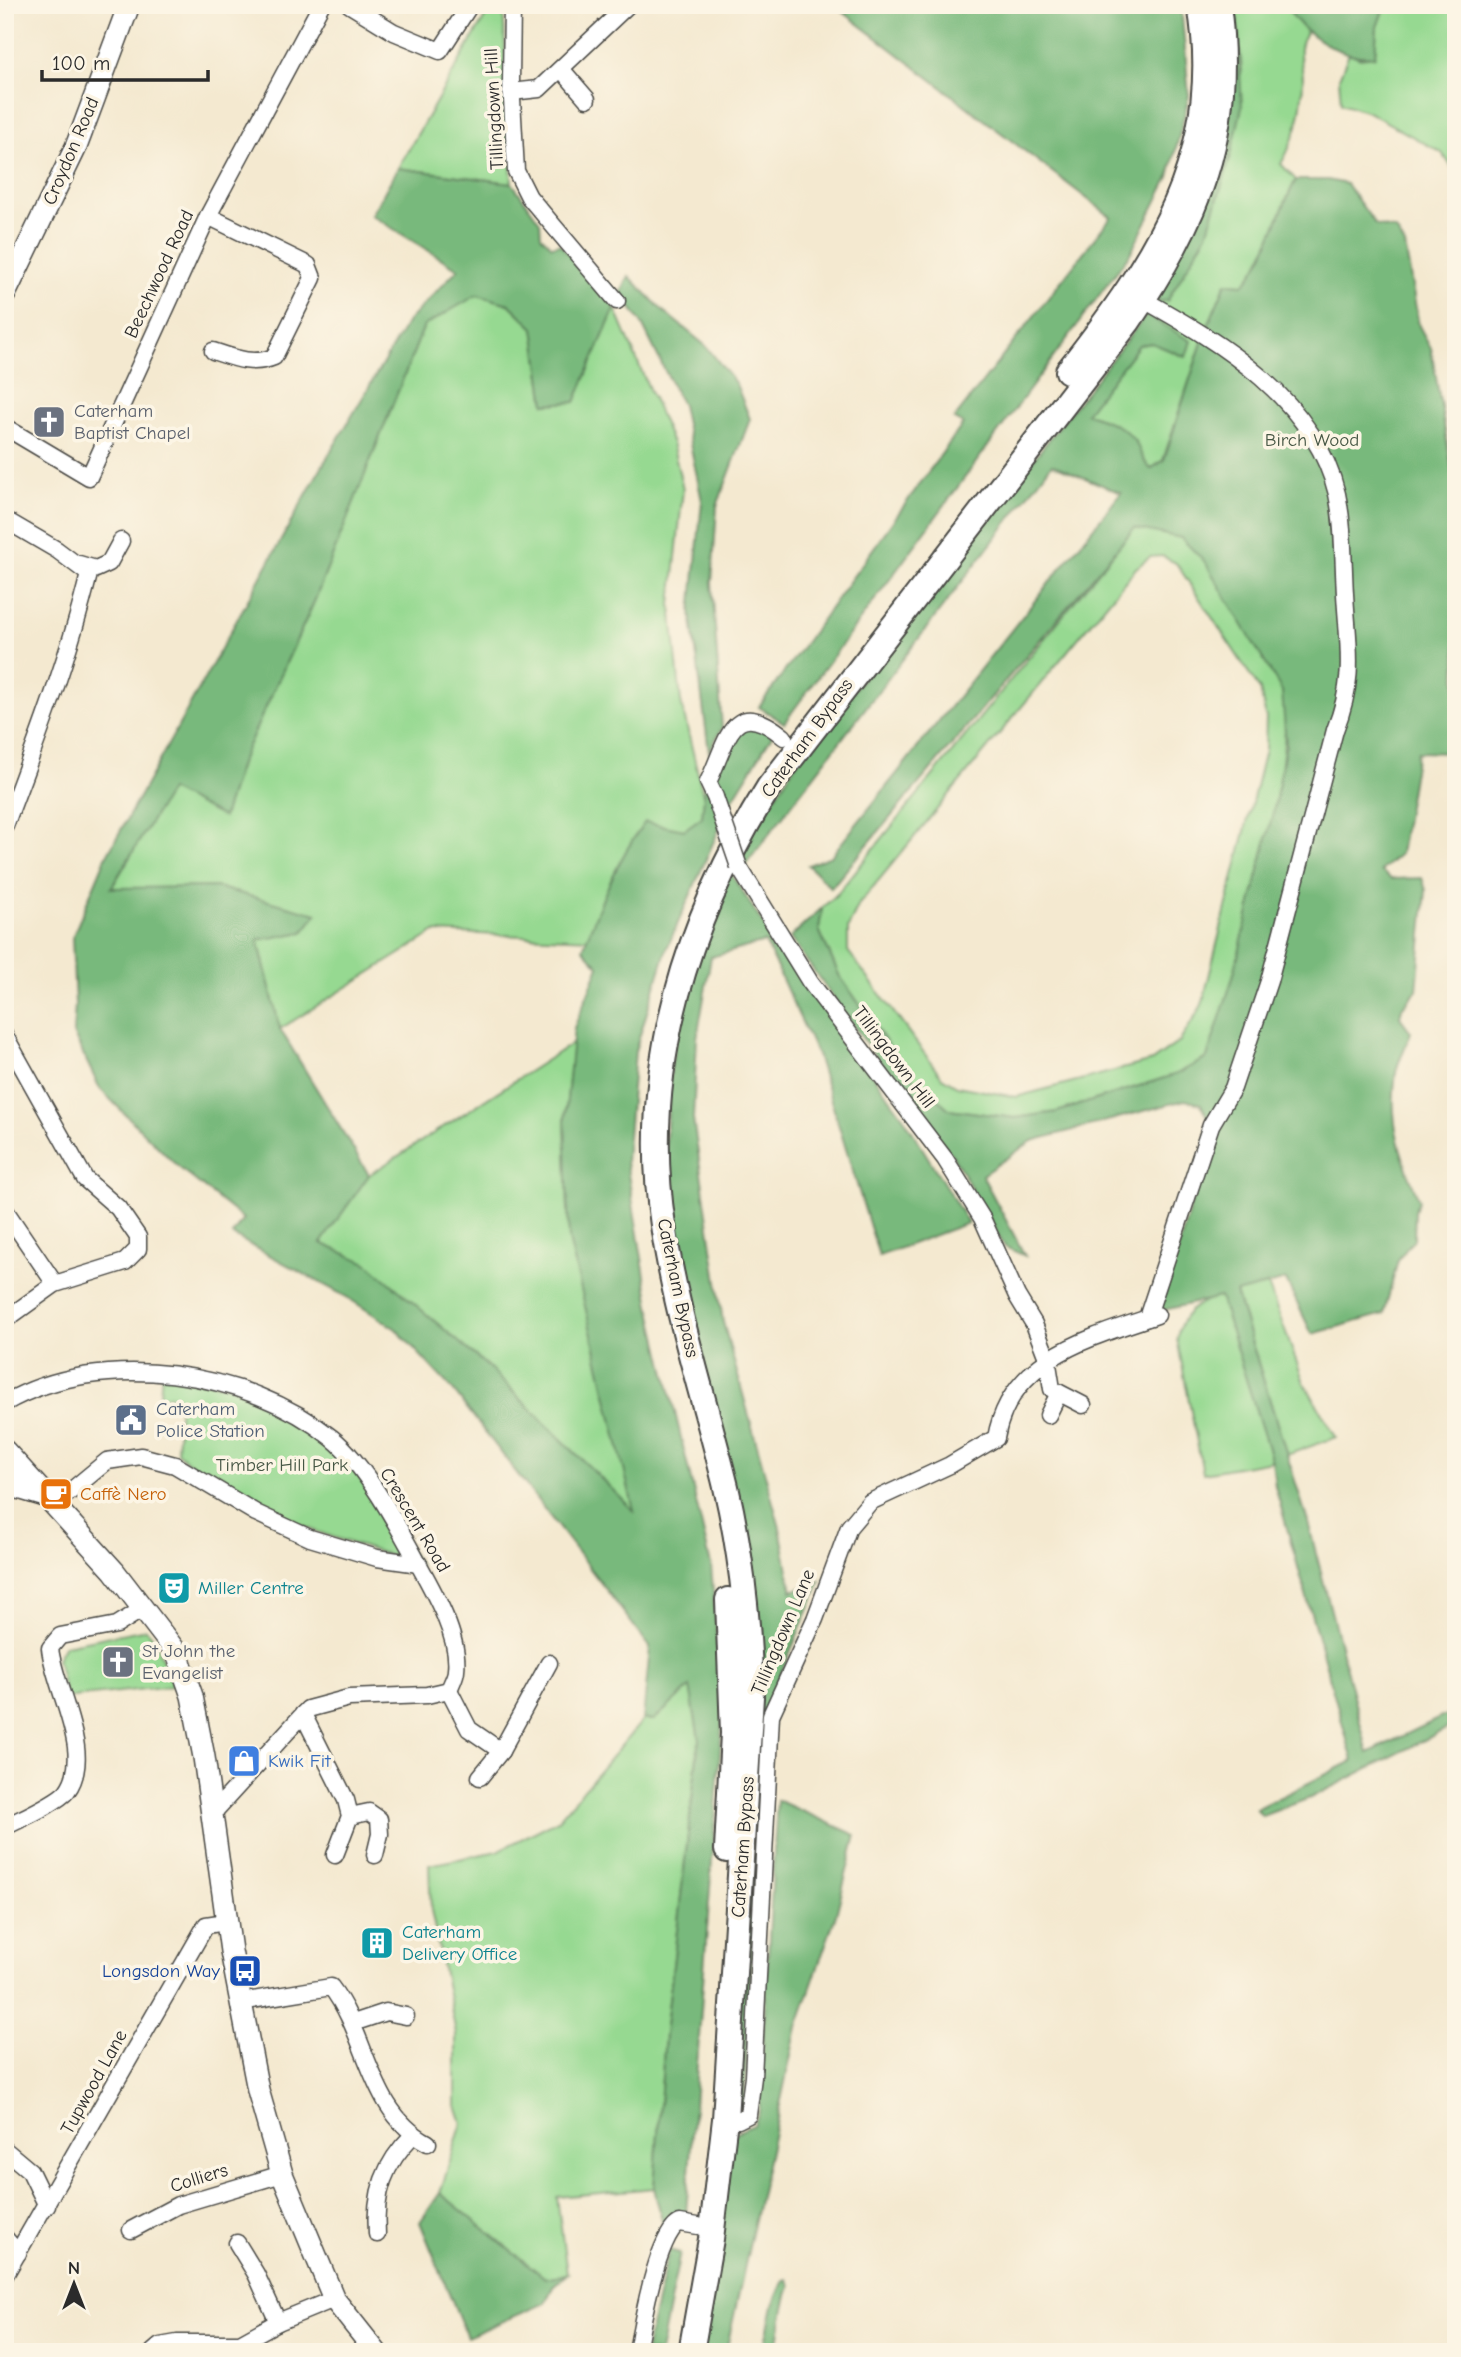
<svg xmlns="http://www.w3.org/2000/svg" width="1461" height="2357" font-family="'Comic Neue',sans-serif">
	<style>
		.green { fill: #96d991; stroke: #60825e; stroke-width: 2; fill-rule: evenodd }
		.forest { fill: #78b97b; stroke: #527253; stroke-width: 2 }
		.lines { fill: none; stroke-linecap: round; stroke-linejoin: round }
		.minor-casing { stroke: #494844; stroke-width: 19 }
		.major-casing { stroke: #494844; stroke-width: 24 }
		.highway-casing { stroke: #494844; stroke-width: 28 }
		.minor { stroke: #fff; stroke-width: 16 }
		.major { stroke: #fff; stroke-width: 21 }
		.highway { stroke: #fff; stroke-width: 24 }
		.minor-bridge-casing { stroke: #494844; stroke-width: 19; stroke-linecap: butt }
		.minor-bridge { stroke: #fff; stroke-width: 16 }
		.labels { text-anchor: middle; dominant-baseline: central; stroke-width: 7; stroke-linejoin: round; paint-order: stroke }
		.street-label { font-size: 19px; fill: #2b2b2b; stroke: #fcf5e5 }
		.worship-label { font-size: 19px; fill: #5b616d; stroke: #fcf5e5; text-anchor: start }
		.park-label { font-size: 19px; fill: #465644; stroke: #fcf5e5 }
		.service-label { font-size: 19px; fill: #4e5e75; stroke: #fcf5e5; text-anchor: start }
		.food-label { font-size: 19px; fill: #c56008; stroke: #fcf5e5; text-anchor: start }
		.culture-label { font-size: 19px; fill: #0d838f; stroke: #fcf5e5; text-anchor: start }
		.shop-label { font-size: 19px; fill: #366cbe; stroke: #fcf5e5; text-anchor: start }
		.transit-label { font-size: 19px; fill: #164399; stroke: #fcf5e5; text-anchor: end }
	</style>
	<rect width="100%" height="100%" fill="#fcf5e5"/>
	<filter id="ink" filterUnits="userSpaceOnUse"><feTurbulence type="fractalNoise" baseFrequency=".0143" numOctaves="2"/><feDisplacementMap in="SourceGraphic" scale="14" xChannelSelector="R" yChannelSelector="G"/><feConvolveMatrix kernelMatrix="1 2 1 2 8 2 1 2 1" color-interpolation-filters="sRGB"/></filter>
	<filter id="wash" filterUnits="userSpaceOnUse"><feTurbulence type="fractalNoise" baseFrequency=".00686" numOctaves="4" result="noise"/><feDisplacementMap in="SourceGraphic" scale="28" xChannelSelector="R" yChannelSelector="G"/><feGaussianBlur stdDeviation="1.57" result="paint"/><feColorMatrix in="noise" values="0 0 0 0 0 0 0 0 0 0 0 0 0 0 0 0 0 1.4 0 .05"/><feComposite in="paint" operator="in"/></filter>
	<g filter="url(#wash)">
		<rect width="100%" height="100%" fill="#f4e9d0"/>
		<g class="green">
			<path d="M 492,5 L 503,5 L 512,183 L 398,168 Z"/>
			<path d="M 1236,5 L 1286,5 L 1306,32 C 1294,55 1303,57 1303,79 C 1302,112 1297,136 1281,164 L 1296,180 C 1278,212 1268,258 1244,284 L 1226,283 L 1206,330 L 1163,460 L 1151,469 L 1144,463 L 1135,441 L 1085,414 L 1139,345 L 1152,343 L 1185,357 L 1159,325 L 1146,315 L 1242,71 Z"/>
			<path d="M 1385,5 L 1425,5 L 1456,11 L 1456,173 L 1442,153 L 1368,112 L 1341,103 L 1339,78 L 1349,53 L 1360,58 L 1375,56 L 1377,27 Z"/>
			<path d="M 477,294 L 509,304 L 534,328 L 545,404 L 575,402 L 615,308 L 672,443 L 683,489 L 671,605 L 681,702 L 704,799 L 702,817 L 684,830 L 645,823 C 620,855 600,899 592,939 L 435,932 L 280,1029 L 258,939 L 303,932 L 316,914 L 216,887 L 111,889 L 170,789 L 223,816 L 241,761 L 314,602 L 424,326 Z"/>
			<path d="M 1134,528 C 1148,531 1170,531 1181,538 C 1204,552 1219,585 1232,606 C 1249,632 1270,660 1281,689 C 1302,747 1231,994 1207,1058 L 1177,1074 L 1057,1112 L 1015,1118 L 949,1109 L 908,1073 L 839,975 L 819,930 L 822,908 L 837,894 ZM 1162,556 L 1176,563 L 1260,690 L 1266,718 L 1265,750 L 1202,1005 L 1180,1041 L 1152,1061 L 1016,1097 L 957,1086 L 942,1077 L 848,951 L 848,928 L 859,904 L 1136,568 L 1150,557 Z"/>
			<path d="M 573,1043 L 565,1119 L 569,1239 L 635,1512 L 487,1366 L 321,1243 L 369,1175 Z"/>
			<path d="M 1268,1285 L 1304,1382 L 1336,1437 L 1287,1455 L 1236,1292 Z"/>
			<path d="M 1220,1296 L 1272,1461 L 1203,1473 L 1177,1339 C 1180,1314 1196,1302 1220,1296 Z"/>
			<path d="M 162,1372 L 242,1389 L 333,1439 L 419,1564 C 333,1538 245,1514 177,1452 L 180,1398 L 160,1395 Z"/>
			<path d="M 146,1629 L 154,1639 L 173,1686 L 66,1698 L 57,1659 L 65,1645 Z"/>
			<path d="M 690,1686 L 699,1739 L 665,2035 L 654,2188 L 557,2197 L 567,2274 L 545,2278 L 440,2193 L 462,2123 L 456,2105 L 456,2033 L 431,1910 L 429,1865 L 498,1851 L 558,1820 L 643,1720 L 654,1720 Z"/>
		</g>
		<g class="forest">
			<path d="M 834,5 L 1181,5 L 1189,96 L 1169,177 L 1131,252 L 784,723 L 759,707 L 963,424 L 954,419 L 1111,217 Z"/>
			<path d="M 1227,5 L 1236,5 L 1242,107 L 1231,155 L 1207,234 L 1167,301 L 1159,301 L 1157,293 Z"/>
			<path d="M 1286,5 L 1385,5 L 1377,27 L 1375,56 C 1343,60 1301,34 1286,5 Z"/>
			<path d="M 398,168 L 512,183 L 540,222 L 541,236 L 552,246 L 560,244 L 615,308 L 575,402 L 545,404 L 534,328 L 509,304 L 477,295 L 424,326 L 314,602 L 241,761 L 223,817 L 170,790 L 111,888 L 216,887 L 317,914 L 303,932 L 258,940 L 280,1029 L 369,1175 L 321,1243 L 367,1263 L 487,1366 L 634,1511 L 569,1239 L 565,1119 L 574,1028 L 599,966 L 583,949 C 599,906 617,859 645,822 L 684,830 L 702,817 L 706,777 L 747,723 L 773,734 L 731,802 L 667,948 L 635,1051 L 626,1162 L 650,1306 L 711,1565 L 723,1712 L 686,2214 L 674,2215 L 663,2224 L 654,2188 L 665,2035 L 699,1739 L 690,1687 L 654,1720 L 643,1720 L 650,1647 L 453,1390 L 396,1329 L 345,1296 L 232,1235 L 243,1219 L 176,1165 L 100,1089 L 73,1033 L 75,1005 L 72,938 L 106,857 L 317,475 L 408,321 L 458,269 L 371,215 Z"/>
			<path d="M 1296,180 L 1328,180 L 1346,184 L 1376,225 L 1396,230 L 1405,245 L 1419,326 L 1431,348 L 1456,494 L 1456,745 L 1454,753 L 1417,752 L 1400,854 L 1381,871 L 1391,879 L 1422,878 L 1426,890 L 1417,990 L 1402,1008 L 1400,1017 L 1411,1032 C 1407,1046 1398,1059 1396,1073 C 1388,1122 1401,1156 1419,1200 L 1415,1211 L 1414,1239 L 1398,1260 L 1384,1314 L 1312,1334 L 1286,1280 L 1236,1293 L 1308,1522 L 1368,1753 L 1456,1710 L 1456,1724 L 1310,1798 L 1262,1816 L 1256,1809 L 1353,1761 L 1275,1486 L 1272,1461 L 1220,1297 L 1160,1311 L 1213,1129 L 1201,1104 L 1185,1100 L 1032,1141 L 982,1175 L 1025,1256 L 1005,1247 L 953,1156 L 921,1119 L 790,938 L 822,908 L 819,930 L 839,975 L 908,1073 L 949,1109 L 1015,1118 L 1057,1112 L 1177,1074 L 1207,1058 L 1233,977 L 1274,809 L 1286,744 L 1282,691 L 1205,562 L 1181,538 L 1134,528 L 831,888 L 808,865 L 831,856 L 1121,493 L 1052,464 L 744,867 L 743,847 L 795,765 L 1146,315 L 1191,341 L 1186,357 L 1152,343 L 1139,345 L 1086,413 C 1103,420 1122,424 1134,440 C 1141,450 1141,460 1151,469 L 1164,460 L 1206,330 L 1226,283 L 1244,284 C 1268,258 1278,212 1296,180 Z"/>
			<path d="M 629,276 L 662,310 L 706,346 L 736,384 L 750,419 L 717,506 L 712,583 L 722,728 L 709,752 L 691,612 L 702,501 L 682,405 L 642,324 L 621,293 Z"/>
			<path d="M 730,872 L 767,930 L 904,1118 L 968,1223 L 879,1256 L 817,1055 L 765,942 L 711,957 L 697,1038 L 693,1119 L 723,1322 L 780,1528 L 792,1591 L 821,1581 L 764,1712 L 744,2107 L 731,2113 L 756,1674 L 672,1225 L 666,1140 L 671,1066 L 686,981 Z"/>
			<path d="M 777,1800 L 856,1835 L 836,1915 L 797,2027 L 726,2352 L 703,2352 L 734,2133 L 754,2125 L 759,2112 Z"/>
			<path d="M 440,2193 L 545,2278 L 567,2274 L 554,2285 L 545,2303 L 467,2337 L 420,2222 Z"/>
			<path d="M 669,2250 L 680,2253 L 660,2352 L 645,2352 Z"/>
			<path d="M 788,2279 L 790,2287 C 782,2307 781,2330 776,2352 L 763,2352 L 773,2305 L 784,2280 Z"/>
		</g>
	</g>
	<g filter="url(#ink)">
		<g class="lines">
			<defs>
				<g id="minor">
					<path d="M 350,5 L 394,32 L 440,51 L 470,5"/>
					<path d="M 512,5 L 511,81 L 516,171 L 529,197 L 617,301"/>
					<path d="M 562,70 L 587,99"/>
					<path d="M 511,92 L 539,89 L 628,5"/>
					<path d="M 208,216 L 308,265 L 313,278 L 274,357 C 253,366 234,358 213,351"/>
					<path d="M 1144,300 C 1223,344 1314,399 1337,494 C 1344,526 1343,561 1345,594 C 1348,648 1356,677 1335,730 L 1269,981 L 1233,1088 L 1211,1125 L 1147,1318"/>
					<path d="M 5,427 L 89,477 L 208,216 L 321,5"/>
					<path d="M 79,564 L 96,569 L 109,563 L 121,541"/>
					<path d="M 715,797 L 708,782 C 728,742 731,693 784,737"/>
					<path d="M 5,826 C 36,743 68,660 89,574 L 57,550 L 9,522"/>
					<path d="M 739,867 L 810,982 L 945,1159 L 982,1218 L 1017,1296 L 1034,1324 L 1047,1358 L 1052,1389 L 1083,1405"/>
					<path d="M 5,1036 L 85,1179 L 118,1208 L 138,1237 L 138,1249 L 125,1262 L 55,1284 L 5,1320"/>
					<path d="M 5,1210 L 55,1284"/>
					<path d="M 5,1403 C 101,1348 248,1370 332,1438 C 365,1464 399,1528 419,1565 C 434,1592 460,1638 456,1670 C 456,1676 451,1684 449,1690 L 427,1695 L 349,1698 L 308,1709 L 212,1814"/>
					<path d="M 1048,1415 L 1059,1393"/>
					<path d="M 55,1504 L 107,1461 L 141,1456 L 175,1465 L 256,1513 L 310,1538 L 377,1558 L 419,1564"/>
					<path d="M 449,1690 L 469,1729 L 501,1751"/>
					<path d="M 303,1714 L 346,1800 L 350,1816 L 335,1855"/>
					<path d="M 480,1777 L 501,1751 L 549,1663"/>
					<path d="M 350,1816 L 369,1812 L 379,1819 L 380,1834 L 375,1855"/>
					<path d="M 5,1827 C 20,1819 57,1803 67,1791 C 95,1754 54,1689 50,1648 L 60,1636 L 117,1625 L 144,1608"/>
					<path d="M 240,2002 L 331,1987 C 369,2036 368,2111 428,2143"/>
					<path d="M 353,2023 L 386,2012 L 406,2016"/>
					<path d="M 725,2119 L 738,2120 L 748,2115 L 753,2077 L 771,1715 L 815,1619 L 849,1527 L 870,1502 L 950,1465 L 996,1438 C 1010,1358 1089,1338 1157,1315"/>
					<path d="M 5,2150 L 30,2171 L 47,2206"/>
					<path d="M 131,2230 L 178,2205 L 282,2174"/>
					<path d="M 377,2234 C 374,2193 384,2164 413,2135"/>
					<path d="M 5,2238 L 18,2253"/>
					<path d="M 237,2243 L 256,2274 L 278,2322"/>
					<path d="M 5,2275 L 206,1925 L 226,1922"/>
					<path d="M 153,2352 L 160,2346 L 177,2343 L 240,2343 L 278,2322 L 334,2299"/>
					<path d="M 637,2352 C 641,2328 658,2231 680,2223 L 698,2226"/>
				</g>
				<g id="major">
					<path d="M 5,294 L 76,147 L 129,5"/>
					<path d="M 5,1451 L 114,1571 L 177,1653 L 192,1696 L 204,1757 L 231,1951 L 258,2090 L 282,2174 L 334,2299 L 376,2352"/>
					<path d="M 5,1484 L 45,1496"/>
				</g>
				<g id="highway">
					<path d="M 1068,371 C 1155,260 1226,154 1200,5"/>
					<path d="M 727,1850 L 733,1733 L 728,1600"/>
					<path d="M 691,2352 L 711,2239 L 725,2119 L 751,1697 C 749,1627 742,1556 726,1487 C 705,1400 676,1314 663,1225 C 639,1070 687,918 769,787 L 1128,322 C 1198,219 1235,133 1218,5"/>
				</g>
			</defs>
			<use href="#minor" class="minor-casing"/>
			<use href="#major" class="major-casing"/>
			<use href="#highway" class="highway-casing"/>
			<use href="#minor" class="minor"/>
			<use href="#major" class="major"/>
			<use href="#highway" class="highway"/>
			<defs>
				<path id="minor-bridge" d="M 715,797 L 739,867"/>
			</defs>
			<use href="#minor-bridge" class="minor-bridge-casing"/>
			<use href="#minor-bridge" class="minor-bridge"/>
		</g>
	</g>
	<defs>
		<symbol id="church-square" viewBox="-11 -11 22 22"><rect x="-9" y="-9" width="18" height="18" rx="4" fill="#6b7280" stroke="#fcf5e5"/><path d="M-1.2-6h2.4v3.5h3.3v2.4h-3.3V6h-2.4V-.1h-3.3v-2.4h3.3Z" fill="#fff"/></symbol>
		<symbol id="civic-square" viewBox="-11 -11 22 22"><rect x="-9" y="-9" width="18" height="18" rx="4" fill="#5c6f8a" stroke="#fcf5e5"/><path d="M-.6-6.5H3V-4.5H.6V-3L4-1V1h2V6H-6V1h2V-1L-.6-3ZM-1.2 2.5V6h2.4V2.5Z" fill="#fff"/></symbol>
		<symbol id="cafe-square" viewBox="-11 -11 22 22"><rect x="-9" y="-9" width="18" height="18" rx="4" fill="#e8710a" stroke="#fcf5e5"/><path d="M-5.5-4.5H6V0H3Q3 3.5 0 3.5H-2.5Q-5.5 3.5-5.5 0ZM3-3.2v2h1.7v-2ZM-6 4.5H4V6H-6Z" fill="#fff"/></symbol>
		<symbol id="theatre-square" viewBox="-11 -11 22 22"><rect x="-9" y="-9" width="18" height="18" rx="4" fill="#0f9aa8" stroke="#fcf5e5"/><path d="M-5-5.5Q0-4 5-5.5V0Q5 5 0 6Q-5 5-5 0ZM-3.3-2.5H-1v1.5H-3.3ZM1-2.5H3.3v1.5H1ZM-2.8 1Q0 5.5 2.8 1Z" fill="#fff"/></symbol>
		<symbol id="shop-square" viewBox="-11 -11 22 22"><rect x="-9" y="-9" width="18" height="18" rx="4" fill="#3f7fe0" stroke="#fcf5e5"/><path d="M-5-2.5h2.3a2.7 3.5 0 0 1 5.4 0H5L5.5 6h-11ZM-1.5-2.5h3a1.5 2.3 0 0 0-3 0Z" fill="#fff"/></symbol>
		<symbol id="building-square" viewBox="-11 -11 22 22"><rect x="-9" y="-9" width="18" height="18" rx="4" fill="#0f9aa8" stroke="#fcf5e5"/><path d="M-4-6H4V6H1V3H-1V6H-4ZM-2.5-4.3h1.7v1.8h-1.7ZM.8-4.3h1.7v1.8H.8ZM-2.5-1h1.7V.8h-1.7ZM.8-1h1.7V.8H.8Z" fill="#fff"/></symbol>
		<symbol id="bus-square" viewBox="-11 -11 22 22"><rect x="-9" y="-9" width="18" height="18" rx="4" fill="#1a4fb4" stroke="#fcf5e5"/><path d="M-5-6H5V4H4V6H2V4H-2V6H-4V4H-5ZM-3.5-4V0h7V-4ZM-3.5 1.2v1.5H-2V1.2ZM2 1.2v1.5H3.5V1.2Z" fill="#fff"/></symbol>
	</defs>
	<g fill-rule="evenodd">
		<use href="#church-square" x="30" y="403" width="38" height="38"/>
		<use href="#civic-square" x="112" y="1401" width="38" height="38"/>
		<use href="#cafe-square" x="37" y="1475" width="38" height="38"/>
		<use href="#theatre-square" x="155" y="1569" width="38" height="38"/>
		<use href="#church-square" x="99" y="1643" width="38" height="38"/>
		<use href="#shop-square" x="225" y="1742" width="38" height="38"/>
		<use href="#building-square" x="358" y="1924" width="38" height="38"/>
		<use href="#bus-square" x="226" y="1952" width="38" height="38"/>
	</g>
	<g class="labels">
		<g class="street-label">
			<text transform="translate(494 109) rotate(-93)">Tillingdown Hill</text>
			<text transform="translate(71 151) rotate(-67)">Croydon Road</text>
			<text transform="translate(159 274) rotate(-65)">Beechwood Road</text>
			<text transform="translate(807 738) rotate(-54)">Caterham Bypass</text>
			<text transform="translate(894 1057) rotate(53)">Tillingdown Hill</text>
			<text transform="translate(678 1288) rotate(78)">Caterham Bypass</text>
			<text transform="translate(415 1520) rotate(59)">Crescent Road</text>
			<text transform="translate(783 1632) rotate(-67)">Tillingdown Lane</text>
			<text transform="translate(743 1847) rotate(-86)">Caterham Bypass</text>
			<text transform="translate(94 2082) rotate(-61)">Tupwood Lane</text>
			<text transform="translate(199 2178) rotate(-17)">Colliers</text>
		</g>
		<g class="worship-label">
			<text x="74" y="411">Caterham<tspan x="74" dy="22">Baptist Chapel</tspan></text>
			<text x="142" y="1651">St John the<tspan x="142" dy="22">Evangelist</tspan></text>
		</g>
		<g class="park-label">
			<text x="1312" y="440">Birch Wood</text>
			<text x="282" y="1465">Timber Hill Park</text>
		</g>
		<g class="service-label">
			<text x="156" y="1409">Caterham<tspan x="156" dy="22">Police Station</tspan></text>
		</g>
		<g class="food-label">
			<text x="80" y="1494">Caffè Nero</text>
		</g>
		<g class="culture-label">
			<text x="198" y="1588">Miller Centre</text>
			<text x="402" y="1932">Caterham<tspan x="402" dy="22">Delivery Office</tspan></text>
		</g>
		<g class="shop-label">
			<text x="268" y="1761">Kwik Fit</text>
		</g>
		<g class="transit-label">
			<text x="220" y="1971">Longsdon Way</text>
		</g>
	</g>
	<rect width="1461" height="2357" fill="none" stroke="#fcf5e5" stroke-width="28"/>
	<g transform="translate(74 2284)" stroke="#fcf5e5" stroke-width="5" paint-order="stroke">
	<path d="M0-5L12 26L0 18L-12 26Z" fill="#2b2b2b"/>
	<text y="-10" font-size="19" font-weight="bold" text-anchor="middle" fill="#2b2b2b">N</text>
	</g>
	<path d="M42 70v10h166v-10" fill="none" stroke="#2b2b2b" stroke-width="3.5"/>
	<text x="52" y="70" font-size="21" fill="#2b2b2b" stroke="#fcf5e5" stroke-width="5" paint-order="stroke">100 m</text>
</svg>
